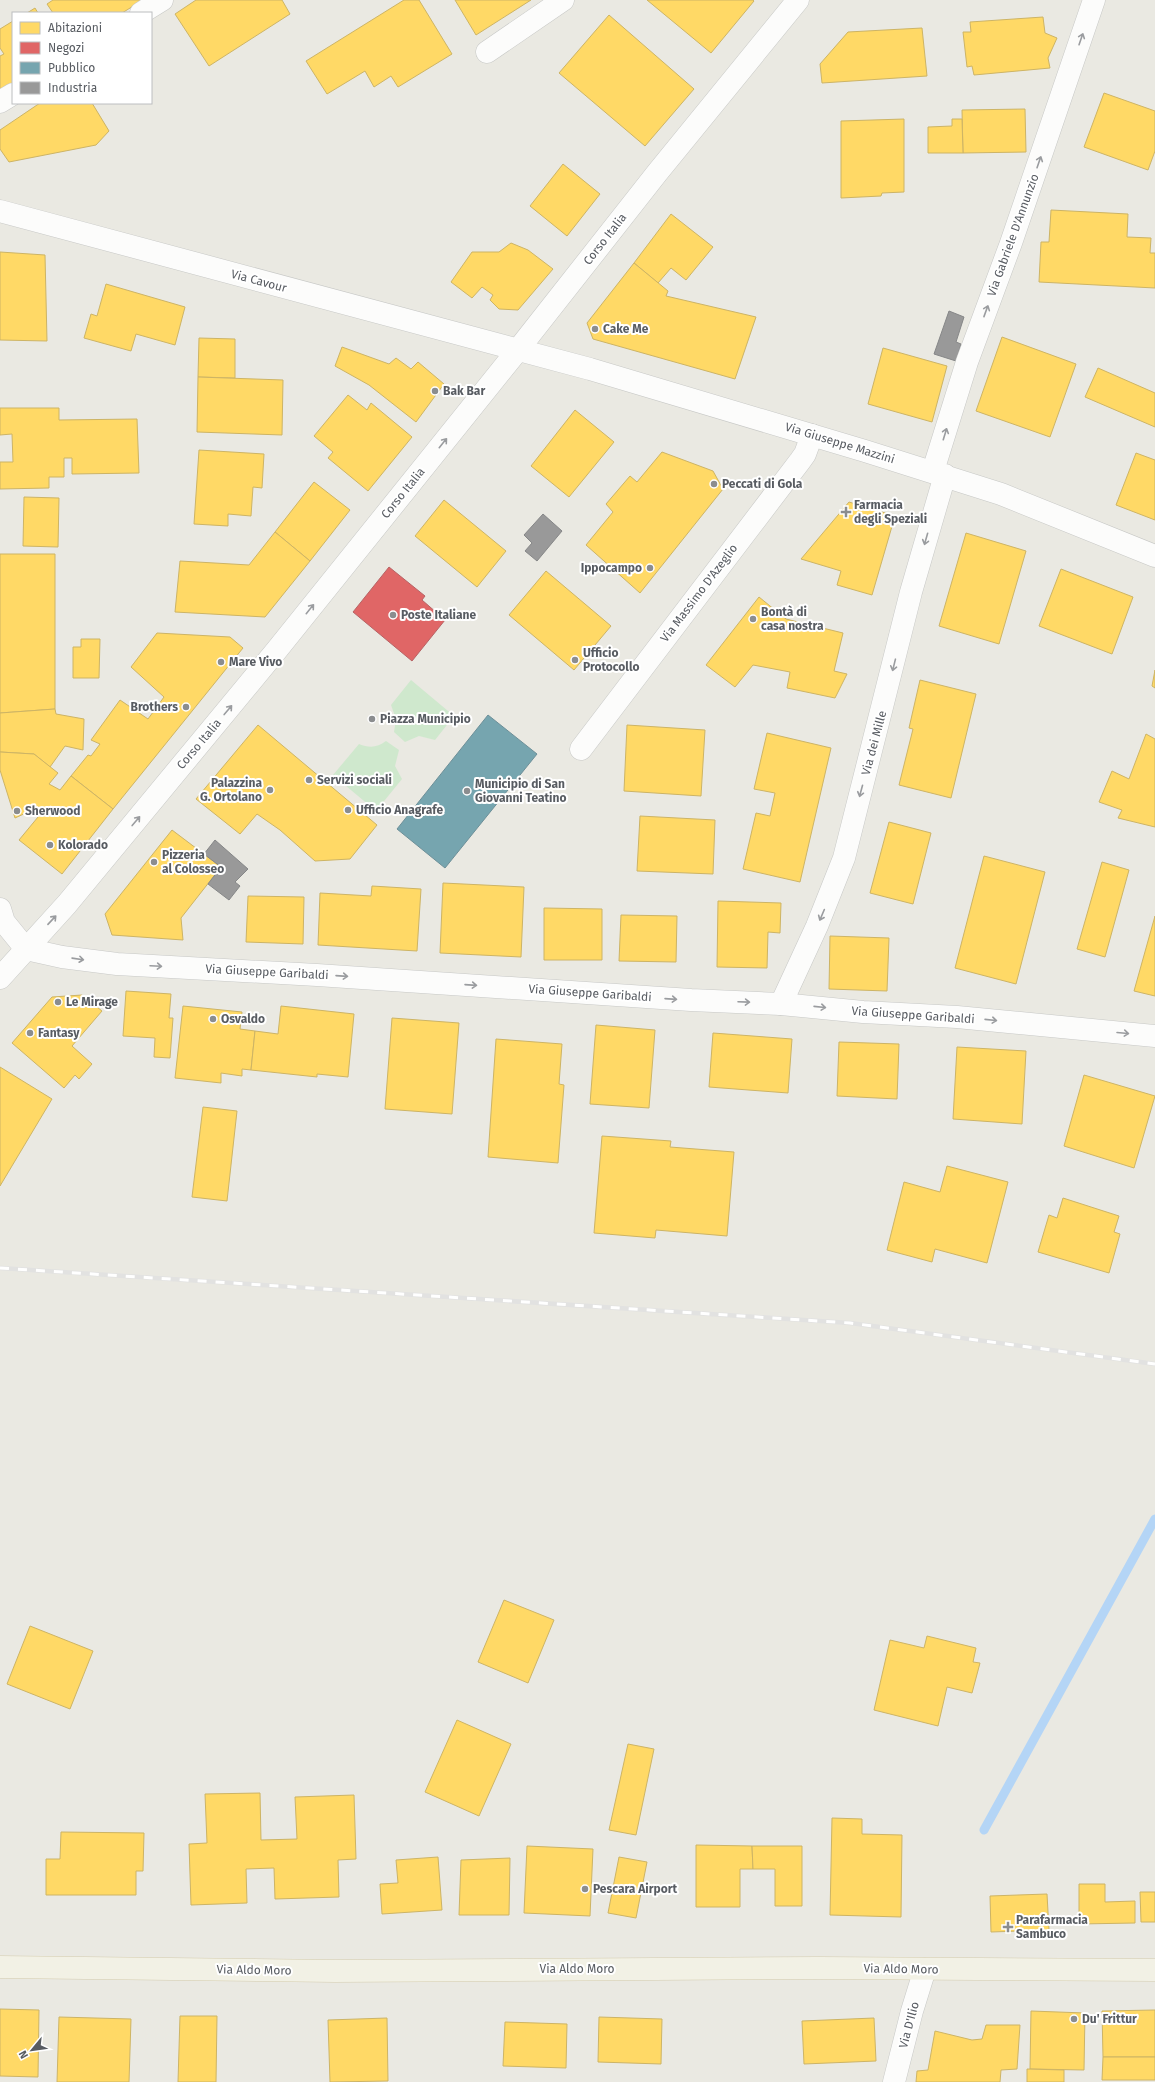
<svg xmlns="http://www.w3.org/2000/svg" width="1155" height="2082" font-family="'Fira Sans',sans-serif">
	<style>
		.green { fill: #cfe8cd }
		.homes { fill: #ffd966; stroke: #cdb465 }
		.shops { fill: #e06666; stroke: #b76365 }
		.public { fill: #76a5af; stroke: #6d8f98 }
		.industry { fill: #999; stroke: #868788 }
		.lines { fill: none; stroke-linecap: round; stroke-linejoin: round }
		.stream { stroke: #b4d5f6; stroke-width: 9 }
		.minor-casing { stroke: #c7c8c6; stroke-width: 23 }
		.tertiary-casing { stroke: #c7c8c6; stroke-width: 23 }
		.primary-casing { stroke: #d4ccae; stroke-width: 23 }
		.minor { stroke: #fcfcfb; stroke-width: 22 }
		.tertiary { stroke: #fcfcfb; stroke-width: 22 }
		.primary { stroke: #f2f1e5; stroke-width: 22 }
		.rail-casing { stroke: #e2e2e1; stroke-width: 4.5 }
		.rail { stroke: #fff; stroke-width: 3; stroke-dasharray: 9; stroke-linecap: butt }
		.oneway { stroke: #9a9c9f }
		.poi-dot { fill: #8b8d8f; stroke: #fff; stroke-width: 1.5 }
		.labels { text-anchor: middle; dominant-baseline: central; stroke-width: 4; stroke-linejoin: round; paint-order: stroke }
		.street-label { font-size: 12px; fill: #585c62; stroke: #fff }
		.poi-label { font-size: 12px; font-weight: bold; fill: #585c62; stroke: #fff; text-anchor: start }
	</style>
	<rect width="100%" height="100%" fill="#eae9e2"/>
	<g class="green">
		<path d="M 411,680 L 454,716 L 435,740 L 419,736 L 405,742 L 394,732 L 396,719 L 391,705 Z"/>
		<path d="M 386,741 L 399,750 L 395,766 L 402,779 L 376,811 L 333,775 L 359,744 C 369,748 377,748 386,741 Z"/>
	</g>
	<g class="homes">
		<path d="M 53,0 L 143,0 L 122,13 L 53,13 L 47,4 Z"/>
		<path d="M 196,0 L 282,0 L 290,14 L 209,66 L 175,14 Z"/>
		<path d="M 404,0 L 419,0 L 452,54 L 398,87 L 391,76 L 374,87 L 365,71 L 327,94 L 306,61 Z"/>
		<path d="M 455,0 L 531,0 L 476,35 Z"/>
		<path d="M 647,0 L 753,0 L 754,1 L 711,53 Z"/>
		<path d="M 35,8 L 38,13 L 27,13 Z"/>
		<path d="M 609,15 L 694,89 L 645,146 L 559,73 Z"/>
		<path d="M 1043,17 L 1045,33 L 1057,38 L 1048,58 L 1050,68 L 974,75 L 972,66 L 967,67 L 963,32 L 971,32 L 970,22 Z"/>
		<path d="M 13,21 L 13,87 L 3,93 L 0,89 L 0,56 L 4,54 L 0,48 L 0,29 Z"/>
		<path d="M 922,28 L 927,76 L 822,83 L 820,64 L 848,32 Z"/>
		<path d="M 1104,93 L 1155,111 L 1155,151 L 1148,170 L 1084,147 Z"/>
		<path d="M 40,103 L 92,103 L 109,131 L 96,145 L 9,162 L 0,149 L 0,130 Z"/>
		<path d="M 1025,109 L 1026,152 L 963,153 L 962,110 Z"/>
		<path d="M 904,119 L 904,192 L 882,193 L 881,196 L 841,198 L 841,121 Z"/>
		<path d="M 952,119 L 962,119 L 963,153 L 928,153 L 928,127 L 952,126 Z"/>
		<path d="M 563,164 L 600,194 L 567,236 L 530,206 Z"/>
		<path d="M 1051,210 L 1128,214 L 1127,237 L 1151,238 L 1150,253 L 1155,253 L 1155,288 L 1039,282 L 1041,242 L 1049,242 Z"/>
		<path d="M 671,214 L 713,247 L 686,280 L 671,268 L 658,283 L 634,263 Z"/>
		<path d="M 511,243 L 528,250 L 553,269 L 518,310 L 499,309 L 490,300 L 493,295 L 482,287 L 472,298 L 451,282 L 472,252 L 499,252 Z"/>
		<path d="M 0,252 L 45,255 L 47,341 L 0,340 Z"/>
		<path d="M 634,263 L 668,291 L 666,296 L 756,317 L 735,379 L 593,339 L 587,323 Z"/>
		<path d="M 106,284 L 185,307 L 175,345 L 136,334 L 131,351 L 84,338 L 91,314 L 97,316 Z"/>
		<path d="M 1002,337 L 1076,364 L 1050,437 L 976,411 Z"/>
		<path d="M 199,338 L 235,339 L 235,378 L 198,377 Z"/>
		<path d="M 342,347 L 389,364 L 396,358 L 411,369 L 418,362 L 444,384 L 416,422 L 369,385 L 335,366 Z"/>
		<path d="M 883,348 L 947,366 L 932,422 L 868,404 Z"/>
		<path d="M 1098,368 L 1155,393 L 1155,427 L 1085,397 Z"/>
		<path d="M 198,377 L 283,380 L 282,435 L 197,432 Z"/>
		<path d="M 348,395 L 367,410 L 371,403 L 412,437 L 368,491 L 328,458 L 333,452 L 314,436 Z"/>
		<path d="M 0,408 L 59,408 L 59,420 L 137,419 L 139,473 L 72,474 L 72,458 L 64,458 L 64,477 L 49,477 L 49,488 L 0,489 L 0,462 L 13,462 L 12,434 L 0,435 Z"/>
		<path d="M 575,410 L 614,442 L 569,497 L 531,466 Z"/>
		<path d="M 199,450 L 264,454 L 262,488 L 253,487 L 251,516 L 228,514 L 228,526 L 194,524 Z"/>
		<path d="M 662,452 L 713,471 L 723,489 L 640,593 L 586,545 L 613,512 L 606,504 L 630,476 L 637,482 Z"/>
		<path d="M 1136,453 L 1155,460 L 1155,520 L 1116,505 Z"/>
		<path d="M 314,482 L 350,510 L 310,561 L 275,532 Z"/>
		<path d="M 24,497 L 59,498 L 58,547 L 23,546 Z"/>
		<path d="M 444,500 L 506,551 L 477,587 L 415,536 Z"/>
		<path d="M 849,502 L 895,516 L 872,595 L 837,585 L 841,571 L 801,559 Z"/>
		<path d="M 275,532 L 310,561 L 265,617 L 175,612 L 180,561 L 249,565 Z"/>
		<path d="M 966,533 L 1026,551 L 999,644 L 939,626 Z"/>
		<path d="M 0,554 L 55,554 L 55,709 L 0,713 Z"/>
		<path d="M 1061,569 L 1133,597 L 1112,654 L 1039,626 Z"/>
		<path d="M 546,571 L 611,626 L 574,670 L 509,615 Z"/>
		<path d="M 759,597 L 786,619 L 843,633 L 834,671 L 847,674 L 835,698 L 787,688 L 790,672 L 753,665 L 735,687 L 706,665 Z"/>
		<path d="M 157,633 L 230,637 L 243,648 L 113,809 L 71,776 L 88,755 L 91,756 L 100,744 L 91,740 L 120,700 L 148,719 L 164,697 L 131,667 Z"/>
		<path d="M 81,639 L 100,639 L 99,678 L 73,678 L 73,647 L 81,647 Z"/>
		<path d="M 1155,670 L 1155,688 L 1152,686 Z"/>
		<path d="M 920,680 L 976,694 L 951,798 L 899,785 L 913,729 L 909,728 Z"/>
		<path d="M 55,709 L 56,714 L 84,719 L 83,750 L 65,746 L 50,767 L 34,754 L 0,752 L 0,713 Z"/>
		<path d="M 258,725 L 377,825 L 350,859 L 315,861 L 280,830 L 257,814 L 240,834 L 196,799 Z"/>
		<path d="M 627,725 L 705,730 L 701,796 L 624,791 Z"/>
		<path d="M 767,733 L 831,748 L 800,882 L 743,869 L 756,813 L 770,816 L 775,793 L 754,789 Z"/>
		<path d="M 1146,734 L 1155,739 L 1155,827 L 1118,818 L 1122,810 L 1099,802 L 1112,771 L 1129,779 Z"/>
		<path d="M 0,752 L 34,754 L 58,773 L 49,784 L 60,790 L 71,776 L 113,809 L 62,874 L 19,840 L 43,811 L 39,807 L 15,818 L 0,770 Z"/>
		<path d="M 640,816 L 715,820 L 713,874 L 637,871 Z"/>
		<path d="M 889,822 L 931,833 L 913,904 L 870,893 Z"/>
		<path d="M 172,830 L 221,867 L 181,918 L 183,940 L 112,935 L 105,914 Z"/>
		<path d="M 984,856 L 1045,872 L 1016,984 L 955,968 Z"/>
		<path d="M 1102,862 L 1129,870 L 1105,957 L 1077,949 Z"/>
		<path d="M 443,883 L 524,887 L 521,957 L 440,953 Z"/>
		<path d="M 372,886 L 421,889 L 417,951 L 318,945 L 320,893 L 371,896 Z"/>
		<path d="M 248,896 L 304,897 L 303,944 L 246,942 Z"/>
		<path d="M 718,901 L 781,903 L 780,933 L 768,932 L 767,968 L 717,967 Z"/>
		<path d="M 544,908 L 602,909 L 602,960 L 544,960 Z"/>
		<path d="M 621,915 L 677,916 L 676,962 L 619,961 Z"/>
		<path d="M 1155,916 L 1155,996 L 1134,991 Z"/>
		<path d="M 830,936 L 889,938 L 887,991 L 829,989 Z"/>
		<path d="M 126,991 L 171,994 L 169,1018 L 173,1018 L 170,1058 L 154,1057 L 155,1038 L 123,1036 Z"/>
		<path d="M 82,995 L 102,1011 L 72,1046 L 92,1064 L 79,1079 L 75,1075 L 64,1088 L 12,1043 L 52,997 Z"/>
		<path d="M 183,1006 L 242,1012 L 240,1029 L 255,1031 L 251,1070 L 242,1069 L 242,1076 L 221,1073 L 221,1083 L 175,1078 Z"/>
		<path d="M 281,1006 L 354,1014 L 348,1077 L 317,1074 L 317,1077 L 251,1070 L 255,1031 L 278,1034 Z"/>
		<path d="M 392,1018 L 459,1023 L 452,1114 L 385,1109 Z"/>
		<path d="M 596,1025 L 655,1030 L 649,1108 L 590,1104 Z"/>
		<path d="M 713,1033 L 792,1039 L 788,1093 L 709,1087 Z"/>
		<path d="M 496,1039 L 562,1044 L 559,1084 L 564,1085 L 558,1163 L 488,1157 Z"/>
		<path d="M 839,1042 L 899,1044 L 897,1099 L 837,1096 Z"/>
		<path d="M 957,1047 L 1026,1051 L 1022,1124 L 953,1119 Z"/>
		<path d="M 0,1067 L 52,1099 L 0,1186 Z"/>
		<path d="M 1084,1075 L 1155,1096 L 1134,1168 L 1064,1146 Z"/>
		<path d="M 203,1107 L 237,1111 L 227,1201 L 192,1197 Z"/>
		<path d="M 602,1136 L 671,1141 L 670,1147 L 734,1152 L 727,1236 L 656,1230 L 655,1238 L 594,1233 Z"/>
		<path d="M 947,1166 L 1008,1182 L 987,1263 L 935,1249 L 932,1262 L 887,1250 L 904,1182 L 940,1192 Z"/>
		<path d="M 1063,1198 L 1119,1216 L 1114,1232 L 1120,1234 L 1109,1273 L 1038,1252 L 1049,1215 L 1057,1218 Z"/>
		<path d="M 504,1600 L 554,1620 L 528,1683 L 478,1662 Z"/>
		<path d="M 30,1626 L 93,1651 L 70,1709 L 7,1684 Z"/>
		<path d="M 927,1636 L 976,1648 L 973,1662 L 980,1663 L 972,1693 L 947,1687 L 938,1726 L 874,1710 L 890,1640 L 924,1648 Z"/>
		<path d="M 457,1720 L 511,1744 L 479,1816 L 425,1792 Z"/>
		<path d="M 628,1744 L 654,1749 L 636,1835 L 609,1830 Z"/>
		<path d="M 260,1793 L 261,1840 L 297,1839 L 295,1797 L 354,1795 L 356,1859 L 338,1860 L 339,1897 L 275,1899 L 274,1868 L 246,1869 L 247,1903 L 191,1905 L 189,1844 L 207,1843 L 205,1794 Z"/>
		<path d="M 832,1818 L 862,1819 L 862,1834 L 902,1835 L 901,1917 L 830,1915 Z"/>
		<path d="M 61,1832 L 144,1833 L 143,1871 L 136,1871 L 136,1895 L 46,1895 L 46,1859 L 60,1859 Z"/>
		<path d="M 696,1845 L 752,1846 L 753,1869 L 740,1869 L 740,1907 L 696,1907 Z"/>
		<path d="M 527,1846 L 593,1849 L 590,1916 L 524,1913 Z"/>
		<path d="M 752,1846 L 802,1846 L 802,1906 L 775,1906 L 775,1869 L 753,1869 Z"/>
		<path d="M 438,1857 L 442,1910 L 382,1914 L 380,1884 L 398,1883 L 396,1860 Z"/>
		<path d="M 619,1857 L 647,1862 L 636,1918 L 608,1913 Z"/>
		<path d="M 510,1858 L 509,1915 L 459,1915 L 461,1860 Z"/>
		<path d="M 1079,1884 L 1105,1884 L 1105,1902 L 1135,1901 L 1135,1923 L 1079,1924 Z"/>
		<path d="M 1140,1892 L 1155,1892 L 1155,1922 L 1141,1922 Z"/>
		<path d="M 1047,1894 L 1049,1930 L 991,1932 L 990,1896 Z"/>
		<path d="M 0,2009 L 39,2010 L 38,2077 L 0,2076 Z"/>
		<path d="M 1155,2010 L 1155,2057 L 1103,2057 L 1102,2011 Z"/>
		<path d="M 1031,2011 L 1085,2013 L 1084,2070 L 1030,2069 Z"/>
		<path d="M 180,2016 L 217,2016 L 216,2082 L 178,2082 Z"/>
		<path d="M 59,2017 L 131,2019 L 129,2082 L 57,2082 Z"/>
		<path d="M 599,2017 L 662,2019 L 661,2064 L 598,2062 Z"/>
		<path d="M 387,2018 L 388,2081 L 330,2082 L 328,2020 Z"/>
		<path d="M 874,2018 L 876,2061 L 804,2064 L 802,2021 Z"/>
		<path d="M 505,2022 L 567,2024 L 566,2068 L 503,2066 Z"/>
		<path d="M 986,2025 L 1020,2025 L 1017,2069 L 1001,2070 L 1000,2082 L 916,2082 L 917,2071 L 928,2070 L 935,2031 L 972,2040 L 982,2039 Z"/>
		<path d="M 1103,2057 L 1155,2057 L 1155,2080 L 1102,2080 Z"/>
		<path d="M 1027,2069 L 1064,2070 L 1064,2082 L 1027,2082 Z"/>
	</g>
	<path class="shops" d="M 389,567 L 425,596 L 422,600 L 445,620 L 412,661 L 353,612 Z"/>
	<path class="public" d="M 488,715 L 537,754 L 445,868 L 397,829 Z"/>
	<g class="industry">
		<path d="M 949,311 L 964,317 L 956,342 L 961,344 L 956,361 L 934,354 Z"/>
		<path d="M 543,514 L 562,531 L 537,561 L 525,551 L 532,543 L 524,535 Z"/>
		<path d="M 215,840 L 248,869 L 235,882 L 240,886 L 229,900 L 208,884 L 221,867 L 204,854 Z"/>
	</g>
	<g class="lines">
		<path class="stream" d="M 984,1830 L 1155,1519"/>
		<defs>
			<g id="minor">
				<path d="M 141,13 L 162,0"/>
				<path d="M 487,52 L 563,0"/>
				<path d="M 0,102 L 13,94"/>
				<path d="M 933,471 L 967,362 L 1011,243 L 1094,0"/>
				<path d="M 581,749 L 800,461 L 805,454 L 812,435"/>
				<path d="M 0,909 L 4,922 L 26,949"/>
				<path d="M 26,949 L 62,957 L 117,964 L 317,975 L 691,1000 L 781,1004 L 863,1012 L 957,1017 L 1155,1036"/>
				<path d="M 0,978 L 67,904 L 276,651 L 517,351"/>
				<path d="M 781,1004 L 817,926 L 844,858 L 911,592 L 945,475"/>
				<path d="M 894,2082 L 912,2011 L 925,1969"/>
			</g>
			<g id="tertiary">
				<path d="M 0,211 L 590,369 L 865,451 L 1001,494 L 1155,556"/>
				<path d="M 517,351 L 657,173 L 798,0"/>
			</g>
			<path id="primary" d="M 0,1967 L 335,1971 L 819,1968 L 1155,1970"/>
		</defs>
		<use href="#minor" class="minor-casing"/>
		<use href="#tertiary" class="tertiary-casing"/>
		<use href="#primary" class="primary-casing"/>
		<use href="#minor" class="minor"/>
		<use href="#tertiary" class="tertiary"/>
		<use href="#primary" class="primary"/>
		<defs>
			<path id="rail" d="M 0,1268 L 850,1323 L 1155,1364"/>
		</defs>
		<use href="#rail" class="rail-casing"/>
		<use href="#rail" class="rail"/>
	</g>
	<defs><path id="oneway-shaft" d="M-6 0H5M1.5-3L5.5 0L1.5 3" fill="none" stroke-width="1.6" stroke-linecap="round" stroke-linejoin="round"/></defs>
	<g class="oneway">
		<use href="#oneway-shaft" transform="translate(1081 39) rotate(-71)"/>
		<use href="#oneway-shaft" transform="translate(1039 162) rotate(-71)"/>
		<use href="#oneway-shaft" transform="translate(986 311) rotate(-70)"/>
		<use href="#oneway-shaft" transform="translate(945 434) rotate(-73)"/>
		<use href="#oneway-shaft" transform="translate(443 443) rotate(-51)"/>
		<use href="#oneway-shaft" transform="translate(926 539) rotate(106)"/>
		<use href="#oneway-shaft" transform="translate(310 609) rotate(-51)"/>
		<use href="#oneway-shaft" transform="translate(894 665) rotate(104)"/>
		<use href="#oneway-shaft" transform="translate(228 710) rotate(-50)"/>
		<use href="#oneway-shaft" transform="translate(861 791) rotate(105)"/>
		<use href="#oneway-shaft" transform="translate(136 821) rotate(-50)"/>
		<use href="#oneway-shaft" transform="translate(822 915) rotate(113)"/>
		<use href="#oneway-shaft" transform="translate(52 920) rotate(-47)"/>
		<use href="#oneway-shaft" transform="translate(78 959) rotate(8)"/>
		<use href="#oneway-shaft" transform="translate(156 966) rotate(3)"/>
		<use href="#oneway-shaft" transform="translate(342 976) rotate(4)"/>
		<use href="#oneway-shaft" transform="translate(471 985) rotate(4)"/>
		<use href="#oneway-shaft" transform="translate(671 999) rotate(4)"/>
		<use href="#oneway-shaft" transform="translate(744 1002) rotate(2)"/>
		<use href="#oneway-shaft" transform="translate(820 1007) rotate(6)"/>
		<use href="#oneway-shaft" transform="translate(991 1020) rotate(6)"/>
		<use href="#oneway-shaft" transform="translate(1123 1033) rotate(5)"/>
	</g>
	<g class="poi-dot">
		<circle cx="595" cy="329" r="4"/>
		<circle cx="435" cy="391" r="4"/>
		<circle cx="714" cy="484" r="4"/>
		<path d="M844 506h4v4h4v4h-4v4h-4v-4h-4v-4h4z"/>
		<circle cx="650" cy="568" r="4"/>
		<circle cx="393" cy="615" r="4"/>
		<circle cx="753" cy="619" r="4"/>
		<circle cx="575" cy="660" r="4"/>
		<circle cx="221" cy="662" r="4"/>
		<circle cx="186" cy="707" r="4"/>
		<circle cx="372" cy="719" r="4"/>
		<circle cx="309" cy="780" r="4"/>
		<circle cx="270" cy="790" r="4"/>
		<circle cx="467" cy="791" r="4"/>
		<circle cx="348" cy="810" r="4"/>
		<circle cx="17" cy="811" r="4"/>
		<circle cx="50" cy="845" r="4"/>
		<circle cx="154" cy="862" r="4"/>
		<circle cx="58" cy="1002" r="4"/>
		<circle cx="213" cy="1019" r="4"/>
		<circle cx="30" cy="1033" r="4"/>
		<circle cx="585" cy="1889" r="4"/>
		<path d="M1006 1921h4v4h4v4h-4v4h-4v-4h-4v-4h4z"/>
		<circle cx="1074" cy="2019" r="4"/>
	</g>
	<g class="labels">
		<g class="street-label">
			<text transform="translate(1013 235) rotate(-70)">Via Gabriele D'Annunzio</text>
			<text transform="translate(605 239) rotate(-52)">Corso Italia</text>
			<text transform="translate(259 281) rotate(15)">Via Cavour</text>
			<text transform="translate(840 443) rotate(17)">Via Giuseppe Mazzini</text>
			<text transform="translate(403 493) rotate(-51)">Corso Italia</text>
			<text transform="translate(699 593) rotate(-53)">Via Massimo D'Azeglio</text>
			<text transform="translate(874 743) rotate(-75)">Via dei Mille</text>
			<text transform="translate(199 744) rotate(-50)">Corso Italia</text>
			<text transform="translate(267 972) rotate(3)">Via Giuseppe Garibaldi</text>
			<text transform="translate(590 993) rotate(4)">Via Giuseppe Garibaldi</text>
			<text transform="translate(913 1015) rotate(4)">Via Giuseppe Garibaldi</text>
			<text x="577" y="1969">Via Aldo Moro</text>
			<text transform="translate(901 1969) rotate(1)">Via Aldo Moro</text>
			<text transform="translate(254 1970) rotate(1)">Via Aldo Moro</text>
			<text transform="translate(909 2025) rotate(-75)">Via D'Ilio</text>
		</g>
		<g class="poi-label">
			<text x="603" y="329">Cake Me</text>
			<text x="443" y="391">Bak Bar</text>
			<text x="722" y="484">Peccati di Gola</text>
			<text x="854" y="505">Farmacia<tspan x="854" dy="14">degli Speziali</tspan></text>
			<text x="642" y="568" text-anchor="end">Ippocampo</text>
			<text x="761" y="612">Bontà di<tspan x="761" dy="14">casa nostra</tspan></text>
			<text x="401" y="615">Poste Italiane</text>
			<text x="583" y="653">Ufficio<tspan x="583" dy="14">Protocollo</tspan></text>
			<text x="229" y="662">Mare Vivo</text>
			<text x="178" y="707" text-anchor="end">Brothers</text>
			<text x="380" y="719">Piazza Municipio</text>
			<text x="317" y="780">Servizi sociali</text>
			<text x="262" y="783" text-anchor="end">Palazzina<tspan x="262" dy="14">G. Ortolano</tspan></text>
			<text x="475" y="784">Municipio di San<tspan x="475" dy="14">Giovanni Teatino</tspan></text>
			<text x="356" y="810">Ufficio Anagrafe</text>
			<text x="25" y="811">Sherwood</text>
			<text x="58" y="845">Kolorado</text>
			<text x="162" y="855">Pizzeria<tspan x="162" dy="14">al Colosseo</tspan></text>
			<text x="66" y="1002">Le Mirage</text>
			<text x="221" y="1019">Osvaldo</text>
			<text x="38" y="1033">Fantasy</text>
			<text x="593" y="1889">Pescara Airport</text>
			<text x="1016" y="1920">Parafarmacia<tspan x="1016" dy="14">Sambuco</tspan></text>
			<text x="1082" y="2019">Du' Frittur</text>
		</g>
	</g>
	<rect x="12" y="12" width="140" height="92" fill="#ffffff" stroke="#bcbec0"/>
	<rect x="20" y="22" width="20" height="12" fill="#ffd966" stroke="#bcbec0"/>
	<text x="48" y="32" font-size="12" fill="#585c62">Abitazioni</text>
	<rect x="20" y="42" width="20" height="12" fill="#e06666" stroke="#bcbec0"/>
	<text x="48" y="52" font-size="12" fill="#585c62">Negozi</text>
	<rect x="20" y="62" width="20" height="12" fill="#76a5af" stroke="#bcbec0"/>
	<text x="48" y="72" font-size="12" fill="#585c62">Pubblico</text>
	<rect x="20" y="82" width="20" height="12" fill="#999999" stroke="#bcbec0"/>
	<text x="48" y="92" font-size="12" fill="#585c62">Industria</text>
	<g transform="translate(32 2050) rotate(241)" stroke="#ffffff" stroke-width="3" paint-order="stroke">
	<path d="M0-3L7 15L0 10L-7 15Z" fill="#585c62"/>
	<text y="-6" font-size="11" font-weight="bold" text-anchor="middle" fill="#585c62">N</text>
	</g>
</svg>
